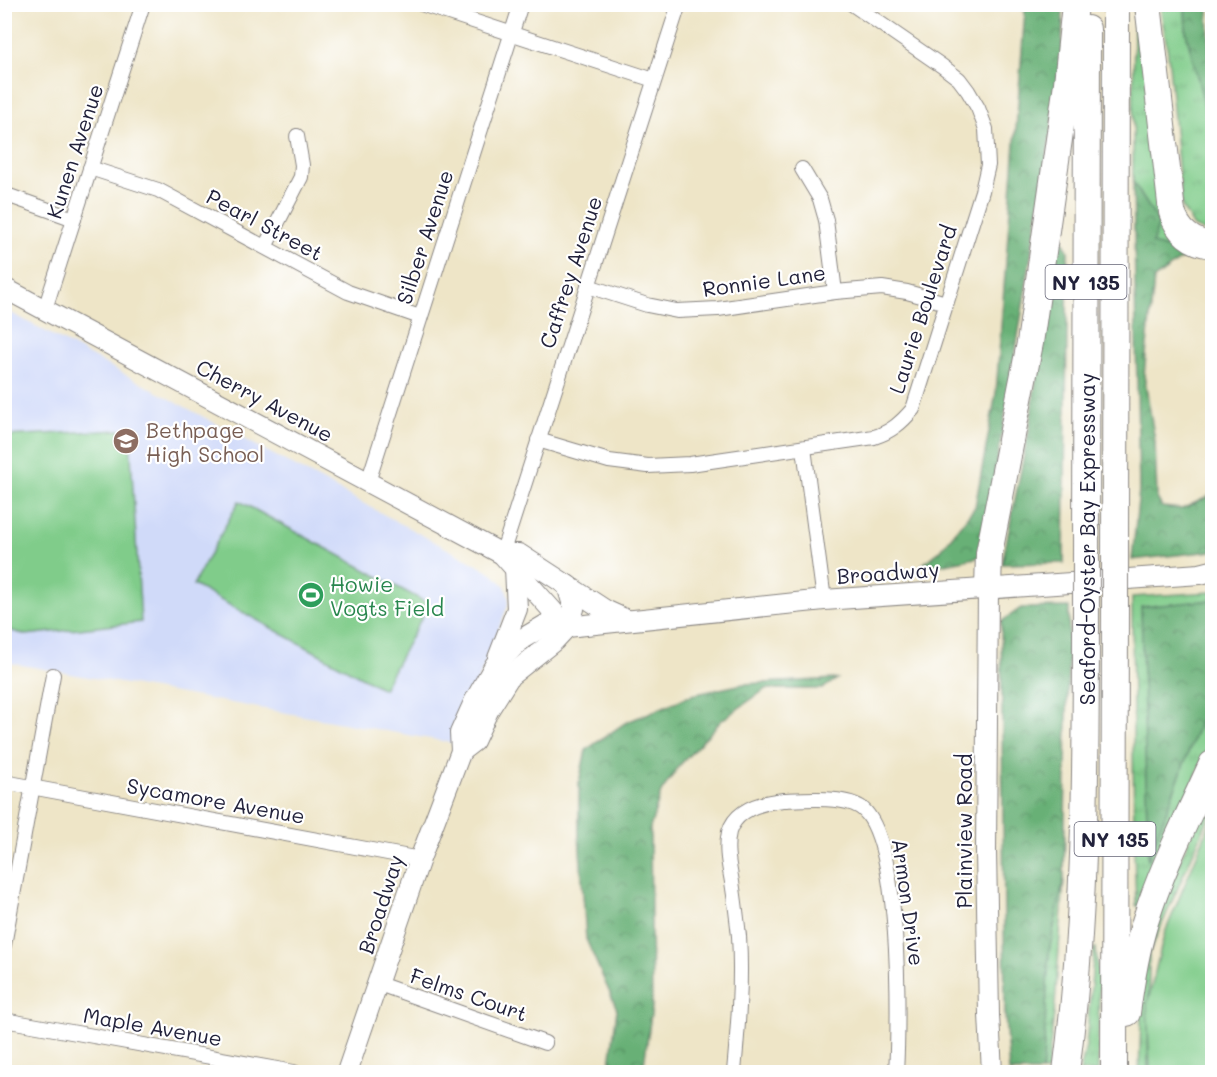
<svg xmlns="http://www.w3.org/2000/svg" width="1217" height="1077" font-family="Mali,sans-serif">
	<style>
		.built { fill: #d0daf9 }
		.grass { fill: url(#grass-tufts); stroke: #517762; stroke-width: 1.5 }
		.forest { fill: url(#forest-crowns); stroke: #456958; stroke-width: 1.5 }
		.park { fill: #80cc8a; stroke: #517762; stroke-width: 1.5 }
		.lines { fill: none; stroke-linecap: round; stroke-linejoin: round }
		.street-casing { stroke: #888481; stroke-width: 16 }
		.secondary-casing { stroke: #888481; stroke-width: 22 }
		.highway-casing { stroke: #888481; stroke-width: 28 }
		.street { stroke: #fff; stroke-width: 14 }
		.secondary { stroke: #fff; stroke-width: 20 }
		.highway { stroke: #fff; stroke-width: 26 }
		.highway-bridge-casing { stroke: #888481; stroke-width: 28; stroke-linecap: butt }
		.highway-bridge { stroke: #fff; stroke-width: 26 }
		.labels { text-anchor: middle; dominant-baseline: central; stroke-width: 4.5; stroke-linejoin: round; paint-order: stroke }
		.shield { fill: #fff; stroke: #646476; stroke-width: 1.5 }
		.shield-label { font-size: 20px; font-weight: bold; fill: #22223b }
		.street-label { font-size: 21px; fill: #22223b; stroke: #fff }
		.education-label { font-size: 21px; fill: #785e54; stroke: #fff; text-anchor: start }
		.leisure-label { font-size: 21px; fill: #27864d; stroke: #fff; text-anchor: start }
	</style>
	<defs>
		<pattern id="grass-tufts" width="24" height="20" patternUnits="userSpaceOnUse" patternTransform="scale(1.5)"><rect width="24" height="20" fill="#80cc8a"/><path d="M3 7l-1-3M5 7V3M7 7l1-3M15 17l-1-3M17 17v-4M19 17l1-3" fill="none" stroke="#6eaf78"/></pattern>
		<pattern id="forest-crowns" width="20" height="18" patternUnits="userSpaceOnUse" patternTransform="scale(1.5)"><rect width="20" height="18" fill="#68b076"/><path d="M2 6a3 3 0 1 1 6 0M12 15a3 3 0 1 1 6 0" fill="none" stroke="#558f62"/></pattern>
	</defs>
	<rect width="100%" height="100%" fill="#fff"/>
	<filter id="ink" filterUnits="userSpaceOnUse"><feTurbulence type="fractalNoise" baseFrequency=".0167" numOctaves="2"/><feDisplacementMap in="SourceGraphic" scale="12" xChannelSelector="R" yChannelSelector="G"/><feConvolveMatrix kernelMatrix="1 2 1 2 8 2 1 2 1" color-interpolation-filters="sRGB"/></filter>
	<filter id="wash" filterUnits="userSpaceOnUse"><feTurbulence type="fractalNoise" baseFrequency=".008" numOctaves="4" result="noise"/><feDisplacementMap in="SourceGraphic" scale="24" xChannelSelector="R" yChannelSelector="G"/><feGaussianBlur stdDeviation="1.35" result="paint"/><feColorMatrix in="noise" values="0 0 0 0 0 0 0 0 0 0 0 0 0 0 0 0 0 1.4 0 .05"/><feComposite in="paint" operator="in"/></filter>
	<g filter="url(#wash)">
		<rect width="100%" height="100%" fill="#eee5c7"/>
		<path class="built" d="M 4,309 L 492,573 L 505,586 L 509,599 L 507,608 L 453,743 L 5,662 Z"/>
		<g class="grass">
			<path d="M 1140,4 L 1186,248 L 1188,254 L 1151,244 L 1158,223 L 1133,182 L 1134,5 Z"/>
			<path d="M 1160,5 L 1185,5 L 1186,32 L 1212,133 L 1209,43 L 1212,63 L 1212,235 L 1194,227 L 1182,207 L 1168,53 Z"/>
			<path d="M 1212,592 L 1212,738 L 1140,908 L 1136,905 L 1134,852 L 1132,597 Z"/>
			<path d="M 1212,788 L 1212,810 L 1149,954 L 1148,1072 L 1139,1072 L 1143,972 L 1153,921 Z"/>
			<path d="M 1064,878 L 1055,1005 L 1047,1072 L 1041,1072 L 1049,951 Z"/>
			<path d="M 1094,948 L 1096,948 L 1099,985 L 1098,1072 L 1080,1072 L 1086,1046 Z"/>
		</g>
		<g class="forest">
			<path d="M 1017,5 L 1063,5 L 1062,61 L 1010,387 L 980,557 L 945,564 L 923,564 L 940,551 L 975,507 L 996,393 L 1025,11 Z"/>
			<path d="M 1185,5 L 1208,5 L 1212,136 L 1186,32 Z"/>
			<path d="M 1133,182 L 1159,223 L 1152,244 L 1188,254 L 1154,279 L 1144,375 L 1155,441 L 1157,498 L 1162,507 L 1182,509 L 1212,495 L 1212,551 L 1132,560 L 1139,490 Z"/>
			<path d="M 1057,227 L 1068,251 L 1064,563 L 1002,564 L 1029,430 Z"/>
			<path d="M 1212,600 L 1212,689 L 1148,861 L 1141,607 Z"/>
			<path d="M 1069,607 L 1064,878 L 1049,951 L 1043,1066 L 1041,1072 L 1009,1072 L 1005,1015 L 1001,622 L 1021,608 Z"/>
			<path d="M 837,679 L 822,689 L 766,689 L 722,720 L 679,766 L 661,792 L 650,828 L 652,1007 L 643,1072 L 609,1072 L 617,1009 L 586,939 L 579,835 L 579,782 L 586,750 L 625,723 L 692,695 L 743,684 Z"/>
		</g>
		<g class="park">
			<path d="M 120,430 L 130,439 L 141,622 L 26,635 L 5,629 L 5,436 Z"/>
			<path d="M 239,501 L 429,604 L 383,689 L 193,585 Z"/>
			<path d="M 1212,818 L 1212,1072 L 1150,1072 L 1147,1005 L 1164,935 Z"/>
		</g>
	</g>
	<g filter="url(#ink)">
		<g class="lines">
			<defs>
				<g id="street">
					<path d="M 421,4 L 654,80"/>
					<path d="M 90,168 L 158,190 L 348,292 L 420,317"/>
					<path d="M 802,169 L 820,199 L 826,220 L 835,292"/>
					<path d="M 4,194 L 74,219"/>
					<path d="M 265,247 L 301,177 L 302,165 L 297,136"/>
					<path d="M 588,286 L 647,305 L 677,311 L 718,309 L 835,292 L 882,288 L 907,292 L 946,303"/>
					<path d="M 45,309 L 143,4"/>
					<path d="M 538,440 L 609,461 L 648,466 L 690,464 L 874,437 C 891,432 902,422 913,409 L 982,191 L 988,165 L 986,129 L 978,108 L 968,91 L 959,79 L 942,66 L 852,4"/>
					<path d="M 804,448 L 824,600"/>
					<path d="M 368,482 L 521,4"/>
					<path d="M 502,554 L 679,4"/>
					<path d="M 4,782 L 420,859"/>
					<path d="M 4,945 L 53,675"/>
					<path d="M 379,984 L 545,1043"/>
					<path d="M 4,1020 L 294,1072"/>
					<path d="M 734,1072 C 738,1027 742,981 739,936 C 737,918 735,900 732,882 C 729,865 725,849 729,832 C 736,809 763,802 784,800 C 805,799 843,796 860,807 C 902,834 899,1024 896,1072"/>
				</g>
				<g id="secondary">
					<path d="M 4,288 L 502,554 L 567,627"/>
					<path d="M 502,554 L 519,554 L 605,610 L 627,620"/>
					<path d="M 988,589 L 986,851 L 989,1015 L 992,1072"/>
					<path d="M 498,658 L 517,609 L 515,568"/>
					<path d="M 461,751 L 474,741 L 488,711 L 510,676 L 554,641 L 567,627 L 574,609 L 567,585"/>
					<path d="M 347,1072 L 420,859 L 461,751 L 460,733 L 474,702 L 495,665 L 522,639 L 547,624 L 567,627 L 824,600 L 1200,574 L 1212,571"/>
				</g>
				<g id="highway">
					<path d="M 1148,4 L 1172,212 C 1178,232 1192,243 1212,245"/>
					<path d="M 1115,557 L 1116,4"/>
					<path d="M 1086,559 L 1087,29"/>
					<path d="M 988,589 L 989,553 L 1030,343 L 1067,83 L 1075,4"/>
					<path d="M 1127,1013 C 1131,982 1136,951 1145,922 C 1162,867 1189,815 1212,764"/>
					<path d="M 1066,1072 C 1086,918 1086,764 1086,608"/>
					<path d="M 1114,1072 L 1115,606"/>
				</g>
			</defs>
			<use href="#street" class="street-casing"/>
			<use href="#secondary" class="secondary-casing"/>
			<use href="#highway" class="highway-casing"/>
			<use href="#street" class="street"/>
			<use href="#secondary" class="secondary"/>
			<use href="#highway" class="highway"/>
			<defs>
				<g id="highway-bridge">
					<path d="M 1115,557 L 1115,606"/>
					<path d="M 1086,559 L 1086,608"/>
				</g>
			</defs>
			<use href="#highway-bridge" class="highway-bridge-casing"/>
			<use href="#highway-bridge" class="highway-bridge"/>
		</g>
	</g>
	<defs>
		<symbol id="school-disc" viewBox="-11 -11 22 22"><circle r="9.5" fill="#8d6e63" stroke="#fff"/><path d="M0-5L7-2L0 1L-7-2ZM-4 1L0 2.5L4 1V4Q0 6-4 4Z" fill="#fff"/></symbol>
		<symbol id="stadium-disc" viewBox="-11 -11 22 22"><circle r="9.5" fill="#2e9e5b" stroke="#fff"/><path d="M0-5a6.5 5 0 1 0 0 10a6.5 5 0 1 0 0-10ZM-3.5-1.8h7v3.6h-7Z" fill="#fff"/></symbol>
	</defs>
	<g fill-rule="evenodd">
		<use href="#school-disc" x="111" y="426" width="30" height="30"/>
		<use href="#stadium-disc" x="296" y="580" width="30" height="30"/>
	</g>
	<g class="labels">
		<g class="shield">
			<rect x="1045.5" y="265" width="81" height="34" rx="4.5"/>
			<rect x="1074.5" y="822" width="81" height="34" rx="4.5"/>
		</g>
		<g class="shield-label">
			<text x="1086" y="282">NY 135</text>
			<text x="1115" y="839">NY 135</text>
		</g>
		<g class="street-label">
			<text transform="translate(74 151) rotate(-72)">Kunen Avenue</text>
			<text transform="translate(265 224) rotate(28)">Pearl Street</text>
			<text transform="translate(424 237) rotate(-72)">Silber Avenue</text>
			<text transform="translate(570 272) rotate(-72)">Caffrey Avenue</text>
			<text transform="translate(764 280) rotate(-8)">Ronnie Lane</text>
			<text transform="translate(922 309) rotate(-72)">Laurie Boulevard</text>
			<text transform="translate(265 400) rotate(28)">Cherry Avenue</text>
			<text transform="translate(1086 539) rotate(-90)">Seaford-Oyster Bay Expressway</text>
			<text transform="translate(888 572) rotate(-4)">Broadway</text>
			<text transform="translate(216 800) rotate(10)">Sycamore Avenue</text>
			<text transform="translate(963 831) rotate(-90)">Plainview Road</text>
			<text transform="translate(909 902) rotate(82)">Armon Drive</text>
			<text transform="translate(380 904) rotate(-72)">Broadway</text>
			<text transform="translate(469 994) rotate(19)">Felms Court</text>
			<text transform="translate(153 1026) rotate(10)">Maple Avenue</text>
		</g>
		<g class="education-label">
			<text x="146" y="429">Bethpage<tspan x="146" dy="24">High School</tspan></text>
		</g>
		<g class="leisure-label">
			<text x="330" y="583">Howie<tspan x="330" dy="24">Vogts Field</tspan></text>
		</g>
	</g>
	<rect width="1217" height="1077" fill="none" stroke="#fff" stroke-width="24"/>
</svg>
